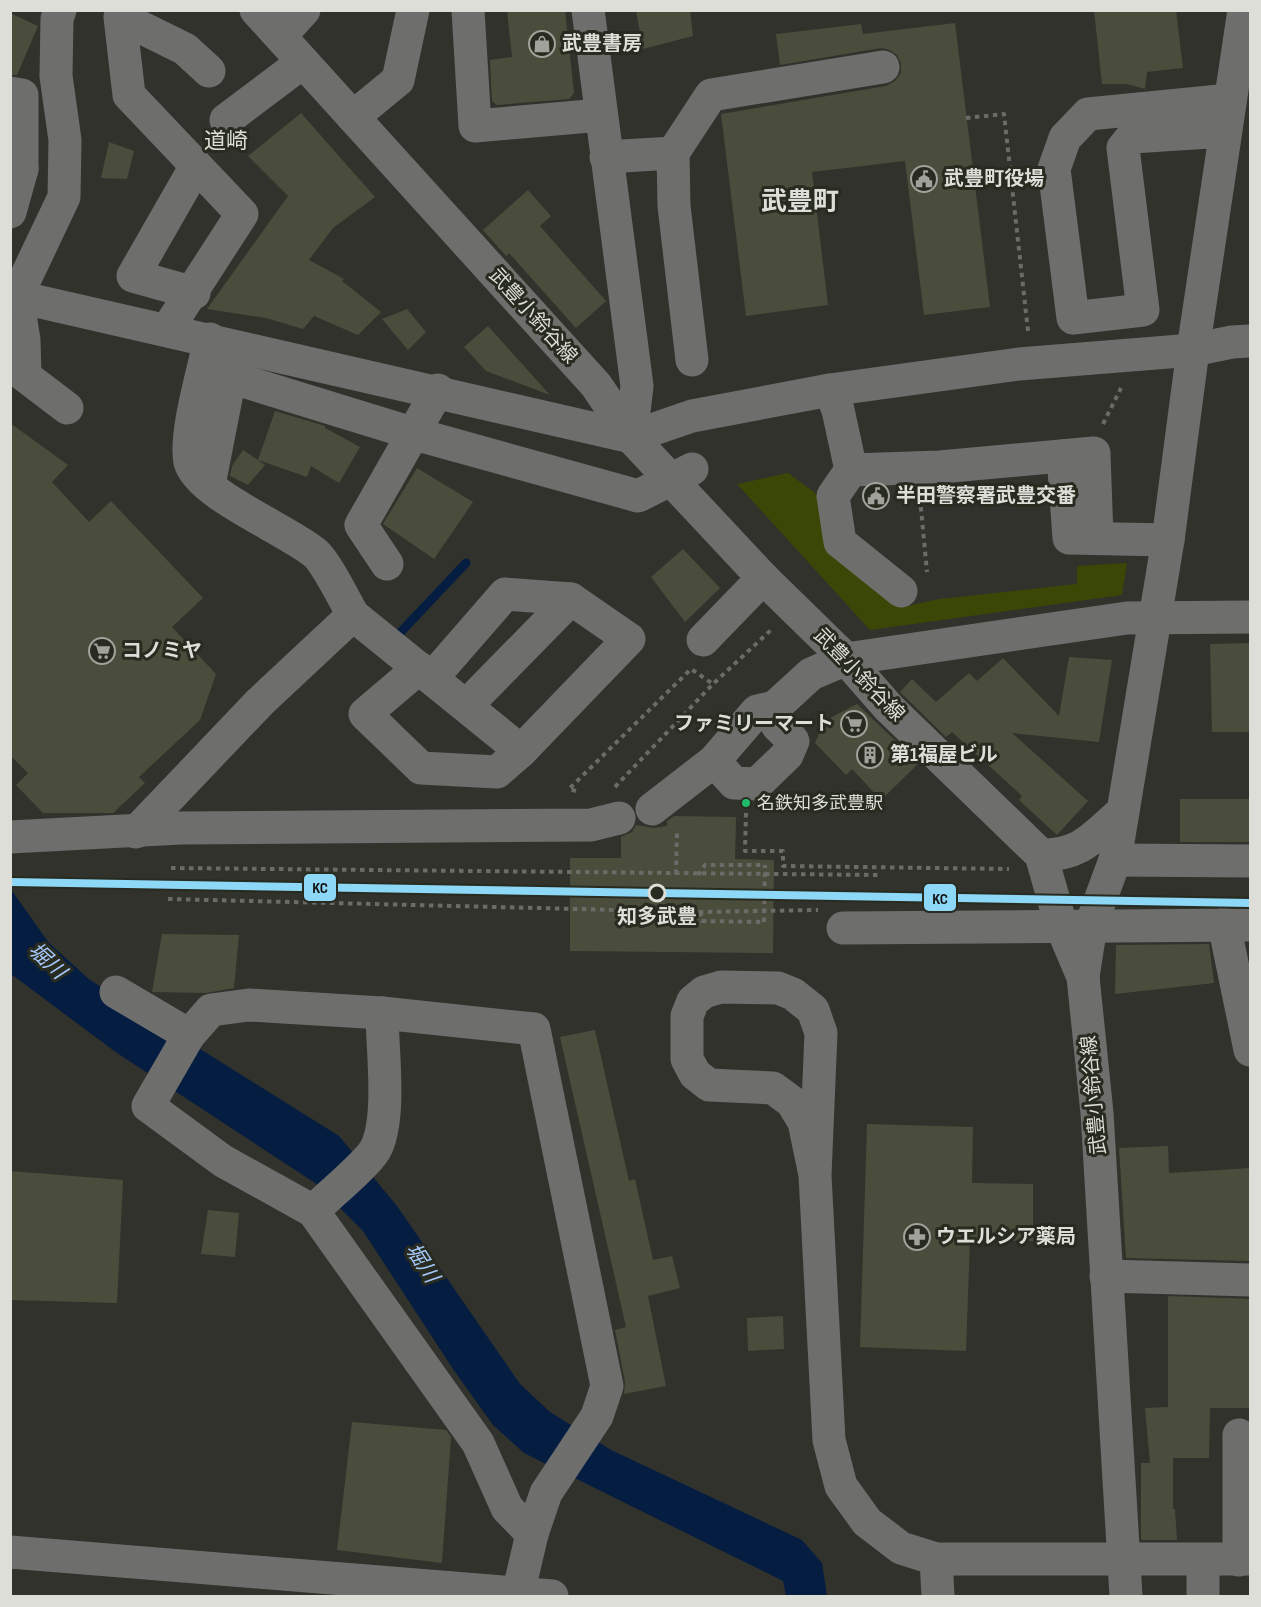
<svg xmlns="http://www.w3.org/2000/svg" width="1261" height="1607" font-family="'Sofia Sans Condensed','Noto Sans JP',sans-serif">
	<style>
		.green { fill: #3b4707 }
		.water { fill: #041d41 }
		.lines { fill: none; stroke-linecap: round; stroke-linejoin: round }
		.stream { stroke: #041d41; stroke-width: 9 }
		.building { fill: #4a4d3b }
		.path { stroke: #6b6b68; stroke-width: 4; stroke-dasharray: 4.5 4.5; stroke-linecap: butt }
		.minor { stroke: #6e6f6d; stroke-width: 33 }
		.major { stroke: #6e6f6c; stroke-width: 33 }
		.path-bridge { stroke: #6b6b68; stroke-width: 4; stroke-dasharray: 4.5 4.5; stroke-linecap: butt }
		.rail-1-casing { stroke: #282b1f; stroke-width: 12 }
		.rail-1 { stroke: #8dd7f7; stroke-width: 8 }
		.bus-dot { fill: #20bc6c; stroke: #282b1f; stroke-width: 2 }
		.stop-dot { fill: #282b1f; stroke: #dcded7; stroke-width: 3 }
		.labels { text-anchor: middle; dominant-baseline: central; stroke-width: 6; stroke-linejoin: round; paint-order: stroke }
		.bus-label { font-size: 18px; fill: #dcded7; stroke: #282b1f; text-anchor: start }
		.poi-label { font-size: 20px; font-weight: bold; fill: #dcded7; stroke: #282b1f; text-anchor: start }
		.street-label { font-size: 20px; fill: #dcded7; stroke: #282b1f }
		.stop-label { font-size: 20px; font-weight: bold; fill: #dcded7; stroke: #282b1f }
		.water-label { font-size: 21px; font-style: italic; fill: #a5c7f9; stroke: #282b1f }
		.quarter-label { font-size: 22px; fill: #dcded7; stroke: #282b1f }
		.district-label { font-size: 26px; font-weight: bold; fill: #dcded7; stroke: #282b1f }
		.line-badge { stroke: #282b1f; stroke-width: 2 }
		.pale-badge-label { font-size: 16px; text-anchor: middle; font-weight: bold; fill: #111 }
	</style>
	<rect width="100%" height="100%" fill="#31322c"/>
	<path class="green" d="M 788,473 L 818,495 L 824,536 L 903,607 L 939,599 L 1077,584 L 1077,566 L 1127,563 L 1122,595 L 870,630 L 737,484 Z"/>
	<path class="water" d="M 10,888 L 49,943 L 90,980 L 339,1136 L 397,1206 L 520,1384 L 550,1412 L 611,1450 L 802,1540 L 822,1563 L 827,1596 L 786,1596 L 783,1581 L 524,1453 L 493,1425 L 453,1369 L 363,1231 L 315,1183 L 117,1053 L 11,974 Z"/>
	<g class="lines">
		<path class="stream" d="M 397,636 L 466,563"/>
	</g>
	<g class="building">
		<path d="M 507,10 L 565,10 L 574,93 L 569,99 L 497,105 L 492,101 L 490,60 L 512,57 Z"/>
		<path d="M 636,10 L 690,10 L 693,36 L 643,49 Z"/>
		<path d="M 1094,10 L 1176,10 L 1183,68 L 1147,72 L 1145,89 L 1127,84 L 1102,84 Z"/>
		<path d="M 10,13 L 38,26 L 17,75 L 10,75 Z"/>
		<path d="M 955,23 L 990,307 L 924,315 L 905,161 L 812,172 L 828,305 L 746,316 L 721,114 L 886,86 L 895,81 L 901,73 L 901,63 L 897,55 L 890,50 L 881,48 L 780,65 L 776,34 L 861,24 L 863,34 Z"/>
		<path d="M 301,113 L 375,197 L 333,228 L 309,260 L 344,279 L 342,281 L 381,312 L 358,335 L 314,316 L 303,329 L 266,318 L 207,309 L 288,196 L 248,156 Z"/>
		<path d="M 109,142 L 134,151 L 127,179 L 101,178 Z"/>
		<path d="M 528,190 L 551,216 L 540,226 L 606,301 L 576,328 L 509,253 L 506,256 L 483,230 Z"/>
		<path d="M 407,309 L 426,332 L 408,350 L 382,319 Z"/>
		<path d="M 488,326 L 550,395 L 486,371 L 464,347 Z"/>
		<path d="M 275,411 L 325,426 L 325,428 L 360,447 L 339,483 L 311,466 L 307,477 L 258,460 Z"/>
		<path d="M 10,423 L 68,465 L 52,482 L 89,522 L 111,501 L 203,598 L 172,627 L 216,674 L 200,720 L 139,777 L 145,783 L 113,813 L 43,813 L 16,785 L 28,773 L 10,755 Z"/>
		<path d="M 243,450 L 265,465 L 248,485 L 230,476 L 232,466 Z"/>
		<path d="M 417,468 L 473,502 L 434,559 L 383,524 Z"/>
		<path d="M 683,549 L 720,588 L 685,622 L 651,577 Z"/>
		<path d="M 1251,643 L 1251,732 L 1212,732 L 1210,644 Z"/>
		<path d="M 1069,657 L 1112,660 L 1099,742 L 1012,733 L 1088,801 L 1057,835 L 1019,800 L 1022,796 L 952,732 L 946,737 L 900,692 L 912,679 L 936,702 L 969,673 L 977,681 L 1003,658 L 1059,716 Z"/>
		<path d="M 857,704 L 919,763 L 881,800 L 852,769 L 846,775 L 815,743 L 821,729 L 832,717 Z"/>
		<rect x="1180" y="799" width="71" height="43"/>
		<path d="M 674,816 L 736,817 L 735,859 L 774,860 L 773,953 L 570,951 L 570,858 L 621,858 L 621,837 L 632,832 L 636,825 L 654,828 L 667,826 L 667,821 Z"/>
		<path d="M 162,934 L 239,935 L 234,988 L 206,993 L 152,992 Z"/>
		<path d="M 1209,944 L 1214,983 L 1115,994 L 1116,945 Z"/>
		<path d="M 595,1030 L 629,1181 L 635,1179 L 653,1260 L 672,1256 L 680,1288 L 648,1296 L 666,1386 L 624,1394 L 625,1382 L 615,1330 L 626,1327 L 560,1037 Z"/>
		<path d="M 867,1124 L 973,1127 L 972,1183 L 1033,1184 L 1033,1241 L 970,1240 L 966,1351 L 860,1347 Z"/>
		<path d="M 1168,1146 L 1169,1173 L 1250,1168 L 1251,1261 L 1126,1258 L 1119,1148 Z"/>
		<path d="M 10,1171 L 123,1180 L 117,1303 L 10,1300 Z"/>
		<path d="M 208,1210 L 239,1213 L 235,1257 L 201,1254 Z"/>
		<path d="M 1168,1296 L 1251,1299 L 1251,1408 L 1210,1408 L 1209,1458 L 1173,1458 L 1173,1509 L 1175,1509 L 1177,1540 L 1141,1540 L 1141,1463 L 1150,1463 L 1145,1408 L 1168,1407 Z"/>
		<path d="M 783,1316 L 784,1349 L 748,1351 L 747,1318 Z"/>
		<path d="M 352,1422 L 446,1430 L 451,1437 L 442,1563 L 337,1550 Z"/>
	</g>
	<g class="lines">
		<g class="path">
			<path d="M 966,118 L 1004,114 L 1028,331"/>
			<path d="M 1103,424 L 1121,388"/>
			<path d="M 920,498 L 927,572"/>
			<path d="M 615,787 L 713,684 L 772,629"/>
			<path d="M 576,791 L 569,789 L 691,669 L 713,684"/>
			<path d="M 746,813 L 745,851 L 783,851 L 783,866 L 1009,869"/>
			<path d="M 171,868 L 879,875"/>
			<path d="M 676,874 L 677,831"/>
			<path d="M 698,875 L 705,865 L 765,865"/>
			<path d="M 168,899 L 700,912 L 818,910"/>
			<path d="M 700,912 L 702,921 L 764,922"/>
		</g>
		<g class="minor">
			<path d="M 60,10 L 57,19 L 56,76 L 65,140 L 64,197 L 17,296 L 24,340 L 25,376 L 67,408"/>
			<path d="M 468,10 L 475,126 L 601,115"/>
			<path d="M 588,10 L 637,386 L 631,437"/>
			<path d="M 281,35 L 304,10"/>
			<path d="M 10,93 L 22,95 L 22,169"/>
			<path d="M 353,117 L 398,80 L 413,10"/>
			<path d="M 226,120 L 303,62"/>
			<path d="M 1225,131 L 1132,137 L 1123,148 L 1143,310 L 1073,318 L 1054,169 L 1065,138 L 1088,114 L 1230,100"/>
			<path d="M 673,153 L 674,206 L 692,360"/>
			<path d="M 606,157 L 673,153 L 711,95 L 883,67"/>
			<path d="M 10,167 L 22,169 L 10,212"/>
			<path d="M 194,293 L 133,276 L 196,166"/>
			<path d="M 10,295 L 631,437 L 692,416 L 830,390 L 1019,364 L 1193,350 L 1232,342 L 1250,341"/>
			<path d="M 167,330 L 242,214 L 129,95 L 120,17 L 185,49 L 209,71"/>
			<path d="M 230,377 L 415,434 L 638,496 L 692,469"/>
			<path d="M 830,390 L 838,410 L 851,470 L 940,467 L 1094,453 L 1097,538"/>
			<path d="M 1063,456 L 1069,538 L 1168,540"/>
			<path d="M 851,470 L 833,496 L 840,542 L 901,591"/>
			<path d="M 209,485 L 234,357"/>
			<path d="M 387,564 L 361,525 L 438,390"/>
			<path d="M 353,615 L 521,751 L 629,639 L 571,599 L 505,594 L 432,678"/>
			<path d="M 703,640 L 763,578"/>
			<path d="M 419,668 L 365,714 L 421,768 L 497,772 L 521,751"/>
			<path d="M 466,706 L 571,599"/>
			<path d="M 775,707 L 777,725 L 793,741 L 787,755 L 757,784 L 734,783 L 714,761 L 757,711 L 775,707 L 811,674 L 846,659 L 1127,618 L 1250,617"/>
			<path d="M 652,809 L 714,761"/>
			<path d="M 136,832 L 260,702 L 353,615 C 345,601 326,562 315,553 C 288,530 198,494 190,462 C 184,434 204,369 210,339"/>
			<path d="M 10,837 L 181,828 L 591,825 L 619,818"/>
			<path d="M 1041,855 C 1082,855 1093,837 1123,811"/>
			<path d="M 1115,860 L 1250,861"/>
			<path d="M 1224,924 L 1250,1050"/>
			<path d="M 843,928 L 1250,925"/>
			<path d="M 1083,977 L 1091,925 L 1115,860 L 1168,540 L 1193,350 L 1244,10"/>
			<path d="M 116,992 L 189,1035 L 211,1010 L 249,1005 L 382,1013 L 534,1029 L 607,1386 L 597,1416 L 546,1493 L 532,1534 L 518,1594"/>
			<path d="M 189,1035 L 148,1106 L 223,1161 L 313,1211 L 478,1443 L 507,1508 L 532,1534"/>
			<path d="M 815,1175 L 804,1122 L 792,1102 L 773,1088 L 709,1085 L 695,1074 L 687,1059 L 687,1016 L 693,1001 L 704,992 L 721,987 L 778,988 L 793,994 L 813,1010 L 821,1033 L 815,1175 L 829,1440 L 841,1486 L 867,1522 L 901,1548 L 936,1559 L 1250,1559"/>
			<path d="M 313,1211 C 327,1197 366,1165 375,1150 C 392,1120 382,1047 382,1013"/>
			<path d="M 1106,1276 L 1250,1280"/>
			<path d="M 1239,1435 L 1239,1560"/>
			<path d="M 10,1552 L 552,1596"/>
			<path d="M 936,1559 L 938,1596"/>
			<path d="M 1203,1560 L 1203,1596"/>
		</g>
		<path class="major" d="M 256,10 L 596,385 L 631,437 L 763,578 L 846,659 L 889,708 L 1041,855 L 1061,925 L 1083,977 L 1097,1113 L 1126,1596"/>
		<path class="path-bridge" d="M 764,922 L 765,865"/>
		<defs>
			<path id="rail-1" d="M 10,882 L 1250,903"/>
		</defs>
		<use href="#rail-1" class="rail-1-casing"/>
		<use href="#rail-1" class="rail-1"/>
	</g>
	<defs>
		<symbol id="shop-ring" viewBox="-11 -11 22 22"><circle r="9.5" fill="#282b1f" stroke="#a0a29b" stroke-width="1.5"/><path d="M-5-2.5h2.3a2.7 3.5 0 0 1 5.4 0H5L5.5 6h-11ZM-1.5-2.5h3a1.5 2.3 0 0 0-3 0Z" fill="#a0a29b"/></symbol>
		<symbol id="civic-ring" viewBox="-11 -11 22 22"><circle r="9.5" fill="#282b1f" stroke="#a0a29b" stroke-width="1.5"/><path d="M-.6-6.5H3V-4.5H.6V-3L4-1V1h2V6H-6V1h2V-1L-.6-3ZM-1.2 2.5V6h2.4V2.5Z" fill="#a0a29b"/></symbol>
		<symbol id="supermarket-ring" viewBox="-11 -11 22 22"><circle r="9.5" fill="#282b1f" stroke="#a0a29b" stroke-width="1.5"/><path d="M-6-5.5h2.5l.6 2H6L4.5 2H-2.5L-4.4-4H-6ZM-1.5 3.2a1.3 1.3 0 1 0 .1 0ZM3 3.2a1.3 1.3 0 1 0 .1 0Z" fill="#a0a29b"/></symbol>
		<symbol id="building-ring" viewBox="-11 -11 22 22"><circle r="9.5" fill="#282b1f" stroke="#a0a29b" stroke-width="1.5"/><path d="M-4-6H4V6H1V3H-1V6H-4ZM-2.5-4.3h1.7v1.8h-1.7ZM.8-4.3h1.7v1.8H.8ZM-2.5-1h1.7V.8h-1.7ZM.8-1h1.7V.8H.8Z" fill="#a0a29b"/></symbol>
		<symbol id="pharmacy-ring" viewBox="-11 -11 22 22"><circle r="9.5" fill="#282b1f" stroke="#a0a29b" stroke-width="1.5"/><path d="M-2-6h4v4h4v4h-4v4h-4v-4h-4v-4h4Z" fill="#a0a29b"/></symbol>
	</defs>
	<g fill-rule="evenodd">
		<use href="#shop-ring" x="527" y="29" width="30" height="30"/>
		<use href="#civic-ring" x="909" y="164" width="30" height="30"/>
		<use href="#civic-ring" x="861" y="481" width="30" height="30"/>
		<use href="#supermarket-ring" x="87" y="636" width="30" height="30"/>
		<use href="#supermarket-ring" x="839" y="709" width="30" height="30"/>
		<use href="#building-ring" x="855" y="740" width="30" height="30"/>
		<use href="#pharmacy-ring" x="902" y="1222" width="30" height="30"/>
	</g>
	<circle class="bus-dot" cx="746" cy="803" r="5"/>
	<circle class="stop-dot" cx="657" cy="893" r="8"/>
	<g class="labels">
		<g class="bus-label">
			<text x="757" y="803">名鉄知多武豊駅</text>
		</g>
		<g class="poi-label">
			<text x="562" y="44">武豊書房</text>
			<text x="944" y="179">武豊町役場</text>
			<text x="896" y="496">半田警察署武豊交番</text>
			<text x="122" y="651">コノミヤ</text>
			<text x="834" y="724" text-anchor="end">ファミリーマート</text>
			<text x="890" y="755">第1福屋ビル</text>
			<text x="936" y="1237">ウエルシア薬局</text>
		</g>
		<g class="street-label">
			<text transform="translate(533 316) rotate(48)">武豊小鈴谷線</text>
			<text transform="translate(859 675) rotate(46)">武豊小鈴谷線</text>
			<text transform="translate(1094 1095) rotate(-95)">武豊小鈴谷線</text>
		</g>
		<g class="stop-label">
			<text x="657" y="917">知多武豊</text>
		</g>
		<g class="water-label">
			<text transform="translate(47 961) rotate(43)">堀川</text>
			<text transform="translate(422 1263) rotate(57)">堀川</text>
		</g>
		<g class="quarter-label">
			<text x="226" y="141">道崎</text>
		</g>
		<g class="district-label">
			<text x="800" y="202">武豊町</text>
		</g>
	</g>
	<g class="line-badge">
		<rect x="303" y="873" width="34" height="29" rx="6" fill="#8dd7f7"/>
		<rect x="923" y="883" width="34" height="29" rx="6" fill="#8dd7f7"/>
	</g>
	<g class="pale-badge-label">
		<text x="320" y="893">KC</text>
		<text x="940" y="904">KC</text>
	</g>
	<rect width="1261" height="1607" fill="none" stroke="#dcded7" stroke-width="24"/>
</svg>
